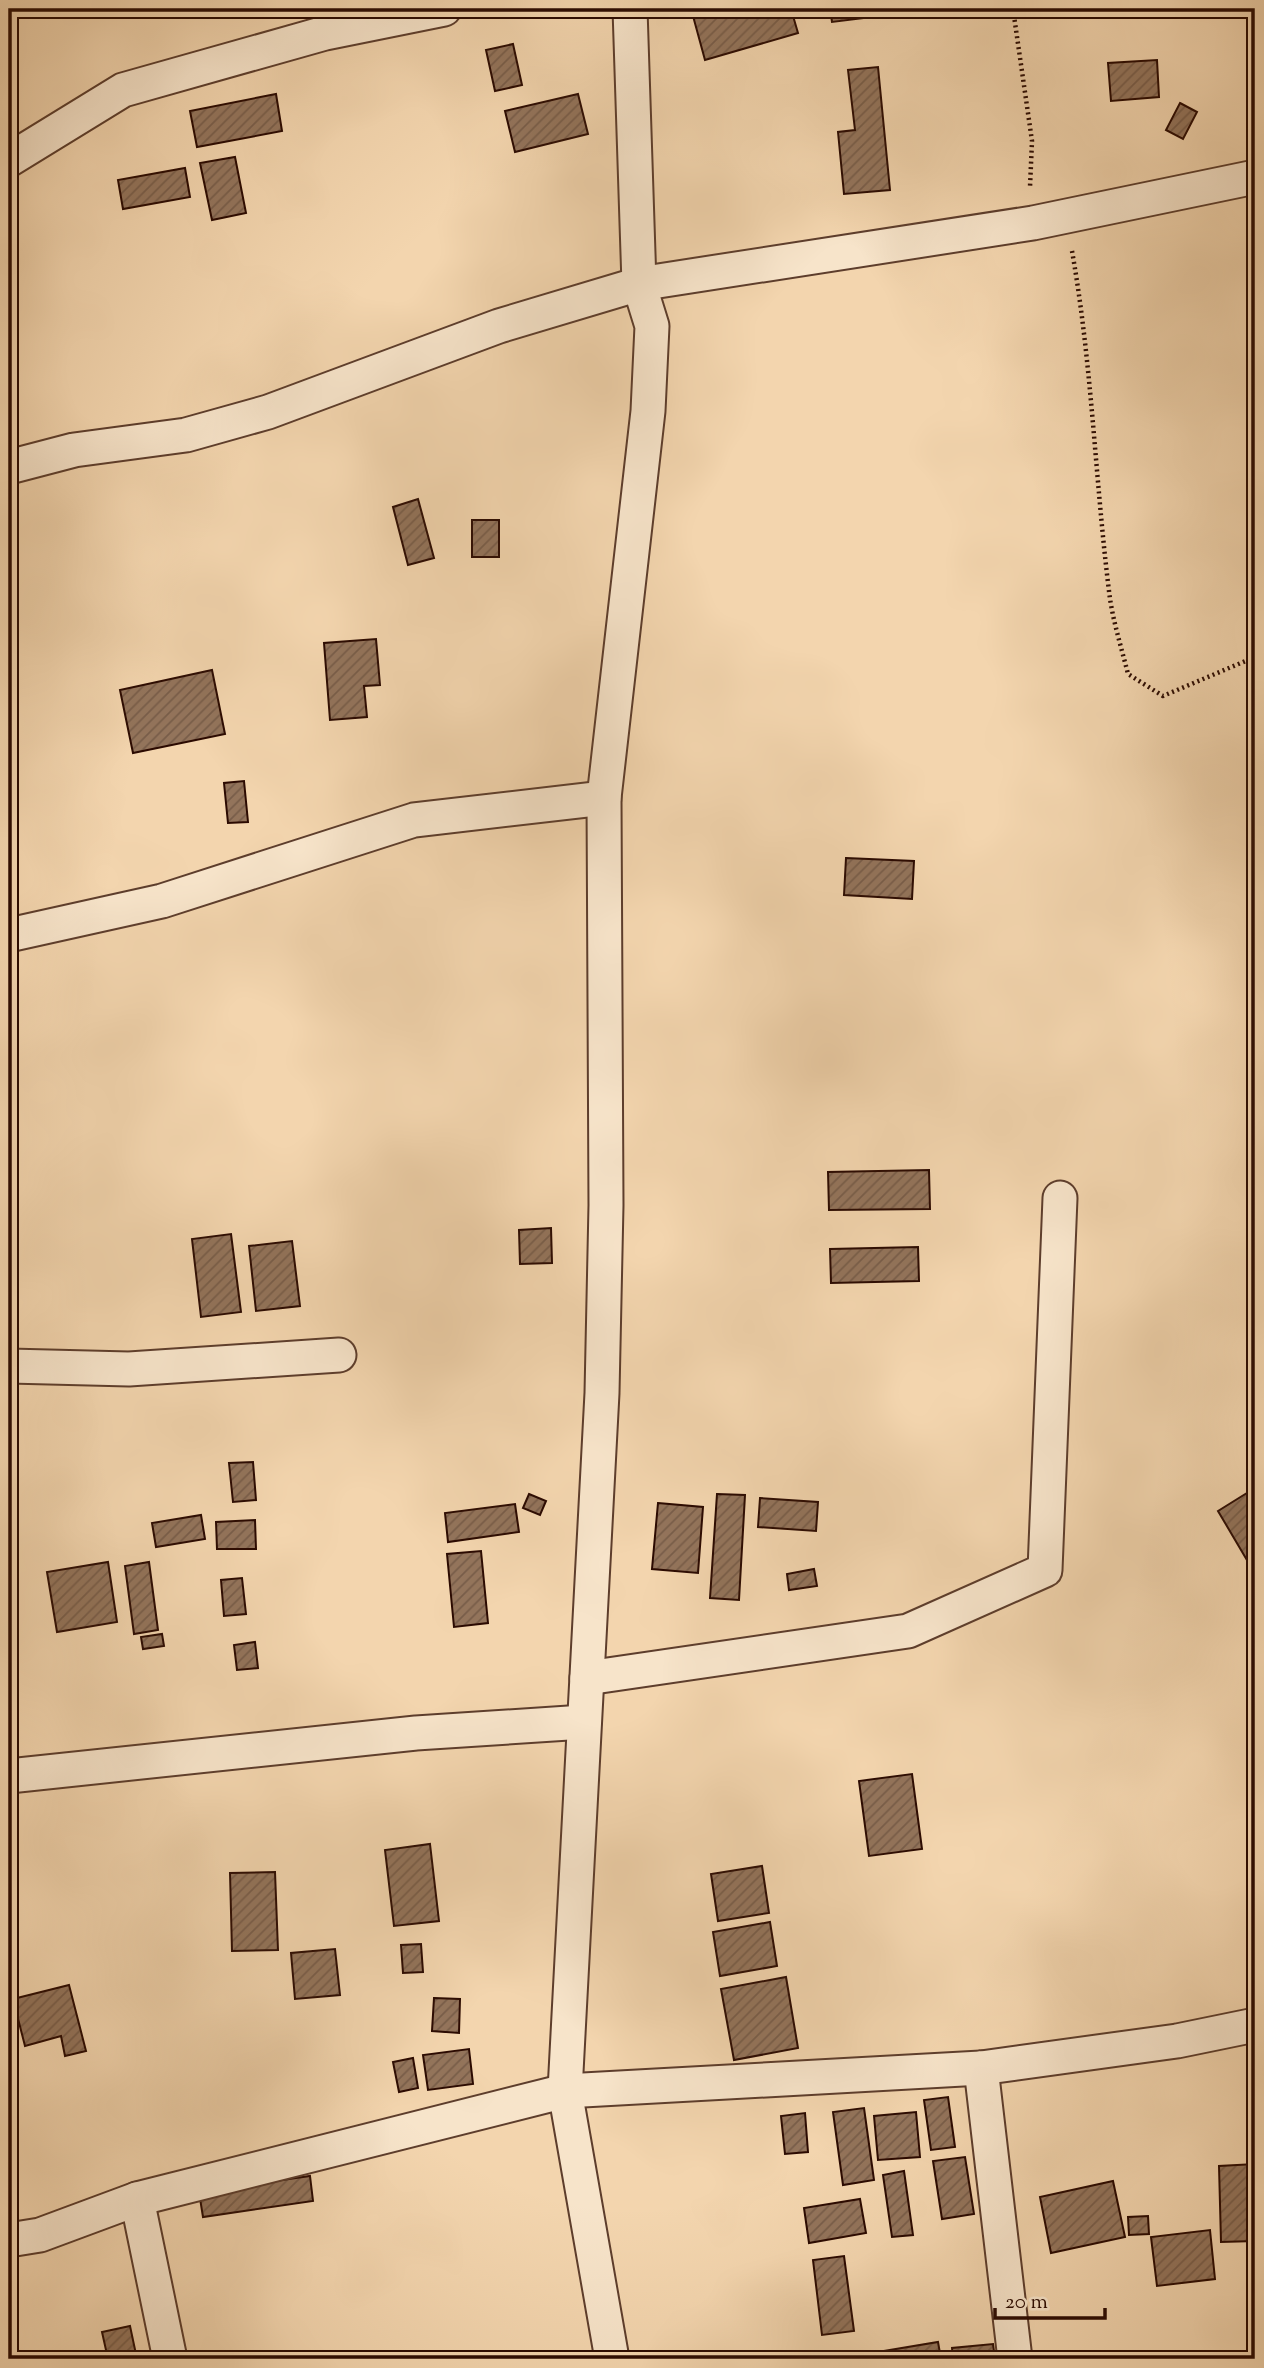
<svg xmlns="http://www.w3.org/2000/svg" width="1264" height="2368" font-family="'Sorts Mill Goudy',serif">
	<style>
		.building { fill: url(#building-hatch); stroke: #2b0a01; stroke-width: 2 }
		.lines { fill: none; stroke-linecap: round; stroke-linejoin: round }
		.street-casing { stroke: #5d3d2c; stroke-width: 37 }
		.path { stroke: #2b0a01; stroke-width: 4.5; stroke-dasharray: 2 3.5; stroke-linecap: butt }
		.street { stroke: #f7e4ca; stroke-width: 33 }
	</style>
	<defs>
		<pattern id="building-hatch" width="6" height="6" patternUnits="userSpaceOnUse" patternTransform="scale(1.75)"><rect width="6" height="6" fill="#93745b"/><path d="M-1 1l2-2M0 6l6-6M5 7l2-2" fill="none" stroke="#785d49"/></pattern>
	</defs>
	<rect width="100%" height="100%" fill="#f3d5ae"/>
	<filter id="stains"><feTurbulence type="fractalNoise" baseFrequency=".00286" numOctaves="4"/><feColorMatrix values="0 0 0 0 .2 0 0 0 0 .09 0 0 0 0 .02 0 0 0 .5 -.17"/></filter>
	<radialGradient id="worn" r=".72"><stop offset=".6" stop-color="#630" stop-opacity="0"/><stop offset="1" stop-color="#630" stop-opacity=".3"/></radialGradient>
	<g class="building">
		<path d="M 717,9 L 791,9 L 798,33 L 705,60 L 693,16 Z"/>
		<path d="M 830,9 L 880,9 L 881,16 L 832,22 Z"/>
		<path d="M 513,44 L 522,85 L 495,91 L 486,50 Z"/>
		<path d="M 1157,60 L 1159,97 L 1111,101 L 1108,63 Z"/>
		<path d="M 878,67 L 890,190 L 844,194 L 838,132 L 855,130 L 848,70 Z"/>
		<path d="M 276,94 L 282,131 L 197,147 L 190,111 Z"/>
		<path d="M 578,94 L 588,134 L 515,152 L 505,111 Z"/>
		<path d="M 1180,103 L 1197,112 L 1183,139 L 1166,130 Z"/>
		<path d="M 235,157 L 246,213 L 212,220 L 200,163 Z"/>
		<path d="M 185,168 L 190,197 L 123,209 L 118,180 Z"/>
		<path d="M 418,499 L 434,558 L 408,565 L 393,507 Z"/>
		<rect x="472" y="520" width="27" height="37"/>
		<path d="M 376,639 L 380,685 L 364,686 L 367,717 L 330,720 L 324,643 Z"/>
		<path d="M 212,670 L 225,734 L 133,753 L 120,690 Z"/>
		<path d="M 244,781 L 248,822 L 228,823 L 224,783 Z"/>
		<path d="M 846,858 L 914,861 L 912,899 L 844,895 Z"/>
		<path d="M 929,1170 L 930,1209 L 829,1210 L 828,1172 Z"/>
		<path d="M 551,1228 L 552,1263 L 520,1264 L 519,1230 Z"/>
		<path d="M 231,1234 L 241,1312 L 201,1317 L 192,1239 Z"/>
		<path d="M 292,1241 L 300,1306 L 256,1311 L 249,1246 Z"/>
		<path d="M 918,1247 L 919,1281 L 831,1283 L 830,1249 Z"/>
		<path d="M 253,1462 L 256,1500 L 233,1502 L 229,1463 Z"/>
		<path d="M 1255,1488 L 1255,1572 L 1254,1572 L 1218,1511 Z"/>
		<path d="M 529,1494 L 546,1501 L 540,1515 L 523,1508 Z"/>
		<path d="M 717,1494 L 745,1495 L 739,1600 L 710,1598 Z"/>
		<path d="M 760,1498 L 818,1502 L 816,1531 L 758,1527 Z"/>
		<path d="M 658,1503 L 703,1507 L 698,1573 L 652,1569 Z"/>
		<path d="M 515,1504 L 519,1532 L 448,1542 L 445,1513 Z"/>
		<path d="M 201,1515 L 205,1539 L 156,1547 L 152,1523 Z"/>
		<path d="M 255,1520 L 256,1549 L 217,1549 L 216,1522 Z"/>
		<path d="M 481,1551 L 488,1623 L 454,1627 L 447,1554 Z"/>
		<path d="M 108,1562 L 117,1622 L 57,1632 L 47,1572 Z"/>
		<path d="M 149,1562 L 158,1630 L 134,1634 L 125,1566 Z"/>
		<path d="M 814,1569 L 817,1586 L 789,1590 L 787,1574 Z"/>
		<path d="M 242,1578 L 246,1614 L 224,1616 L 221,1580 Z"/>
		<path d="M 162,1634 L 164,1646 L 143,1649 L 141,1637 Z"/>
		<path d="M 255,1642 L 258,1668 L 237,1670 L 234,1645 Z"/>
		<path d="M 912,1774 L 922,1849 L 869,1856 L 859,1781 Z"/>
		<path d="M 430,1844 L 439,1921 L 394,1926 L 385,1850 Z"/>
		<path d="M 762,1866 L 769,1913 L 718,1921 L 711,1874 Z"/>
		<path d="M 275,1872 L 278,1950 L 232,1951 L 230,1873 Z"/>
		<path d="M 770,1922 L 777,1966 L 720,1976 L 713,1932 Z"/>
		<path d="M 421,1944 L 423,1972 L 403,1973 L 401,1945 Z"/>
		<path d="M 335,1949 L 340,1995 L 295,1999 L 291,1953 Z"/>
		<path d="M 786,1977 L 798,2048 L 734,2060 L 721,1989 Z"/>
		<path d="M 69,1985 L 86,2051 L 65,2056 L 61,2036 L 25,2046 L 13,1999 Z"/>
		<path d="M 434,1998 L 460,1999 L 459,2033 L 432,2031 Z"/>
		<path d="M 469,2049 L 473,2084 L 428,2090 L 423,2055 Z"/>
		<path d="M 413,2058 L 418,2088 L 399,2092 L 393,2062 Z"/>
		<path d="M 948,2097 L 955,2147 L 931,2150 L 924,2100 Z"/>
		<path d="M 864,2108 L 874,2180 L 843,2185 L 833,2112 Z"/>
		<path d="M 916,2112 L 920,2157 L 878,2160 L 874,2116 Z"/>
		<path d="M 805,2113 L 808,2152 L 785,2154 L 781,2116 Z"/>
		<path d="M 965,2157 L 974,2214 L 942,2219 L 933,2161 Z"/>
		<path d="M 1255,2164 L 1255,2241 L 1221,2242 L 1219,2166 Z"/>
		<path d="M 904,2171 L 913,2235 L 892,2237 L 883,2175 Z"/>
		<path d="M 310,2176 L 313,2201 L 203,2217 L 199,2192 Z"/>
		<path d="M 1113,2181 L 1125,2237 L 1051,2253 L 1040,2197 Z"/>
		<path d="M 860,2199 L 866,2233 L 809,2243 L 804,2208 Z"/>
		<path d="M 1148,2216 L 1149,2234 L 1129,2235 L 1128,2217 Z"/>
		<path d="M 1210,2230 L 1215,2279 L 1157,2286 L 1151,2237 Z"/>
		<path d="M 844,2256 L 854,2331 L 822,2335 L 813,2260 Z"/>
		<path d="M 130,2326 L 137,2359 L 108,2359 L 102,2332 Z"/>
		<path d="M 938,2342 L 941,2359 L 836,2359 Z"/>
		<path d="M 993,2344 L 995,2359 L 953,2359 L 952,2348 Z"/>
	</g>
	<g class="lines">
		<defs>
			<g id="street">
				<path d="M 9,160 L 123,90 L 325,33 L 444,9"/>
				<path d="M 9,467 L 74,450 L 186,435 L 268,412 L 499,326 L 639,284 L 1033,223 L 1255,177"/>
				<path d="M 9,935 L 162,901 L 414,820 L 604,798"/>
				<path d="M 9,1366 L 129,1369 L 339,1355"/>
				<path d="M 587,1678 L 908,1631 L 1045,1570 L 1060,1198"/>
				<path d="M 9,1776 L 416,1733 L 584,1722"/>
				<path d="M 981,2068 L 1015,2359"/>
				<path d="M 137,2199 L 170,2359"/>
				<path d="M 9,2240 L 40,2235 L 137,2199 L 565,2091 L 981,2068 L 1177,2041 L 1255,2025"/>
				<path d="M 612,2359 L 565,2091 L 602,1393 L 606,1205 L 604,798 L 648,411 L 652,326 L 639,284 L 630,9"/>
			</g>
		</defs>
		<use href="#street" class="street-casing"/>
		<g class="path">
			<path d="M 1013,9 L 1032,141 L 1030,187"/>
			<path d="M 1072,251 C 1092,364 1095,478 1109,591 C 1112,618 1121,646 1128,674 L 1163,696 L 1255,657"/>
		</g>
		<use href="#street" class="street"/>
	</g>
	<rect width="1264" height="2368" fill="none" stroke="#f3d5ae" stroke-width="35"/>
	<rect x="10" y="10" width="1243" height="2347" fill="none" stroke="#2b0a01" stroke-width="3.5"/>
	<rect x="18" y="18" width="1229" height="2333" fill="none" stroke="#2b0a01" stroke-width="2"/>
	<path d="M995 2308v10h110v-10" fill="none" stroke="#2b0a01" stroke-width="3.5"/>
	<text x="1005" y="2308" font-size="21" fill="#2b0a01" stroke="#f7e4ca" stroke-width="5" paint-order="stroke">20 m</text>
	<rect width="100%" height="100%" filter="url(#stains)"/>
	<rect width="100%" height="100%" fill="url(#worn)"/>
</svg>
